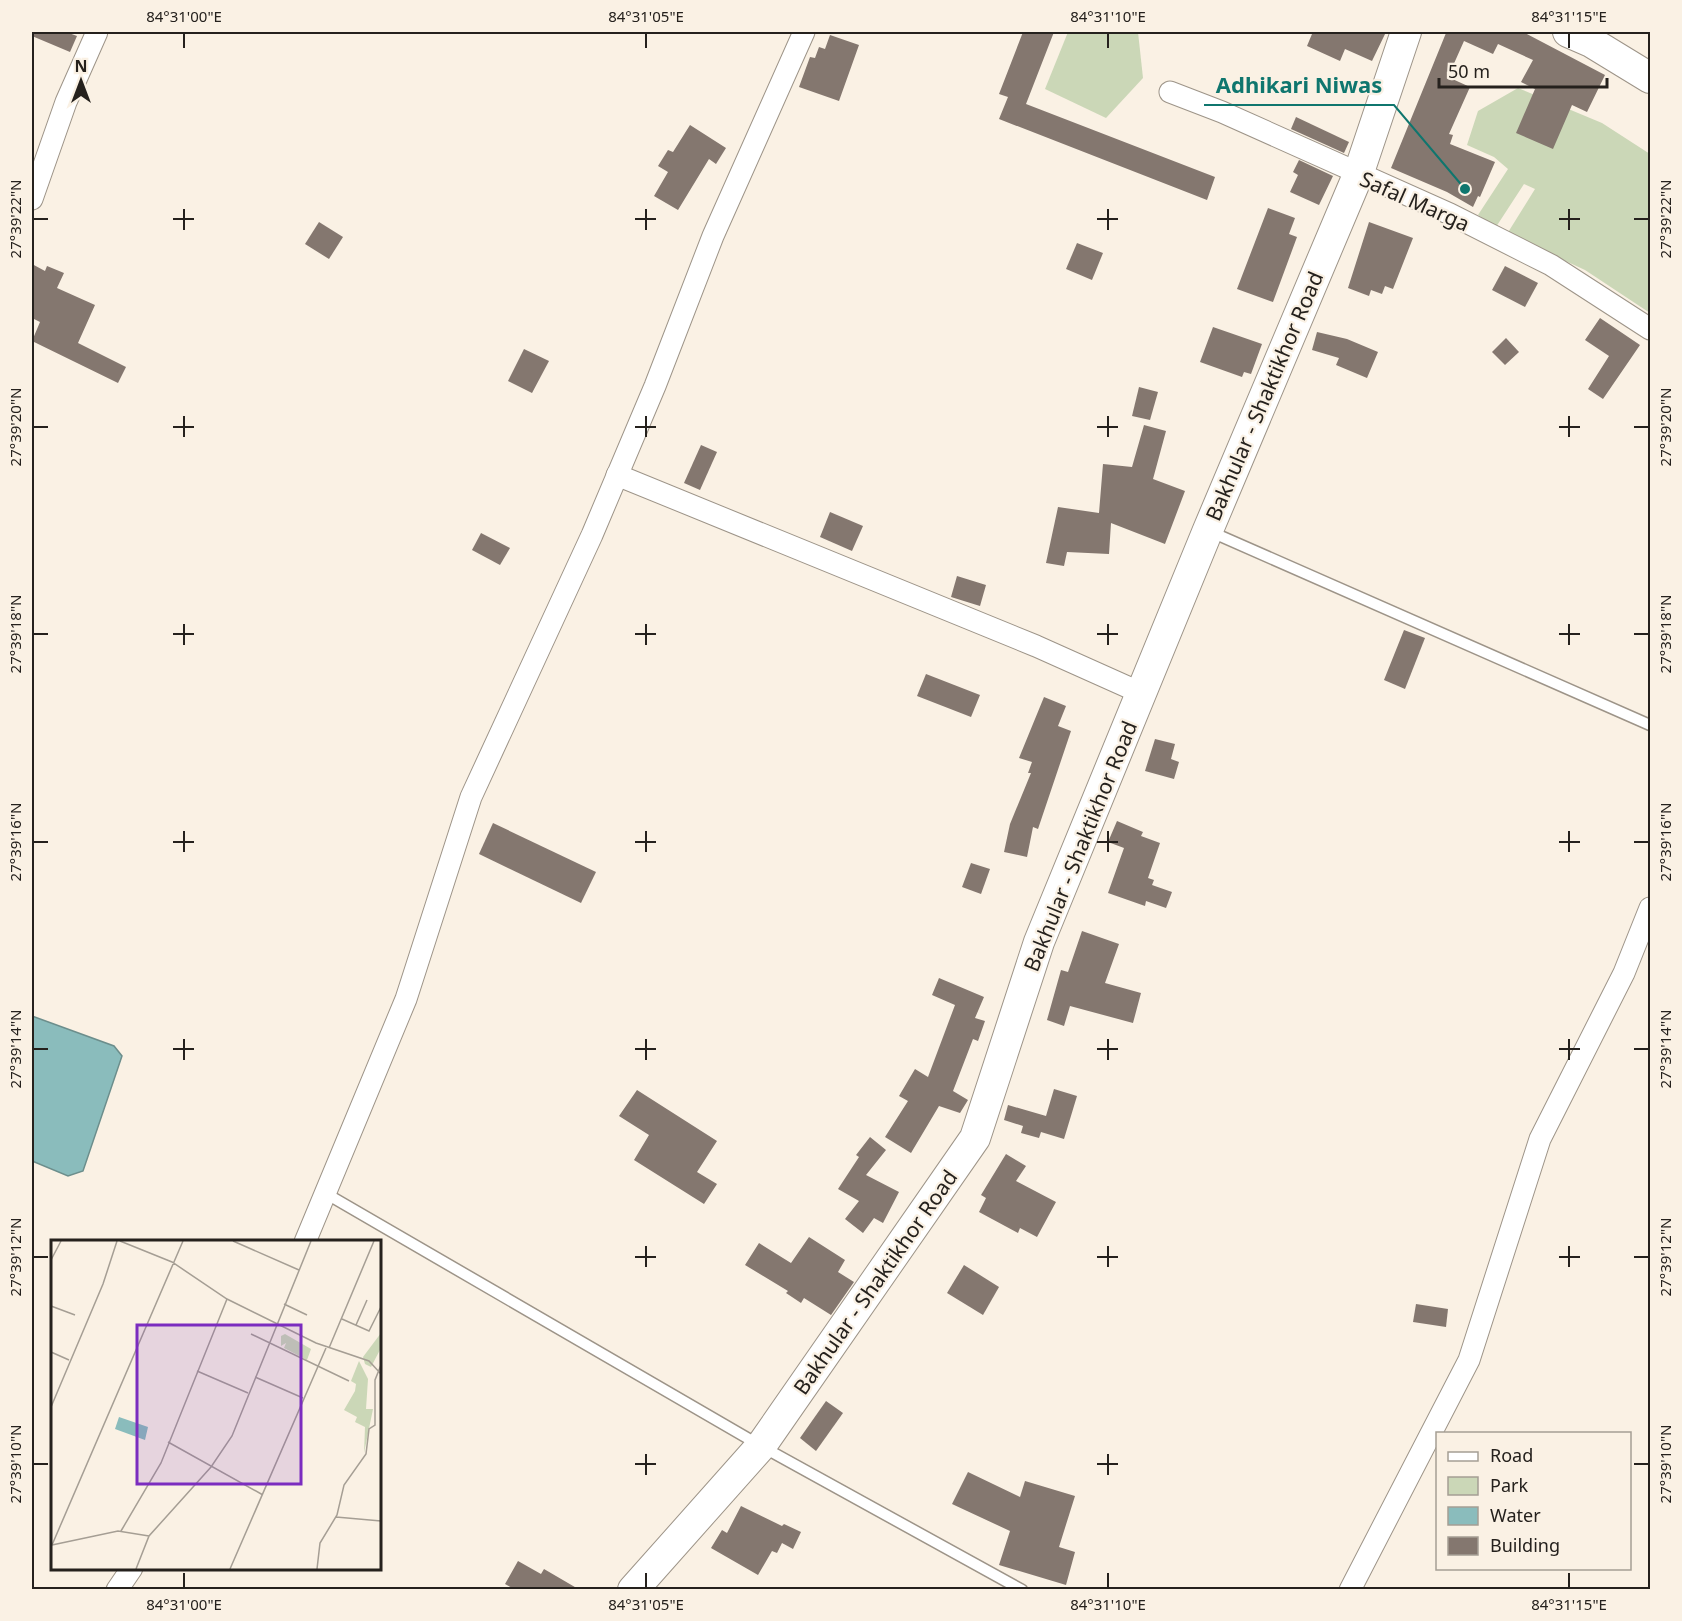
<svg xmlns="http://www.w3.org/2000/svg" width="1682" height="1621" font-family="'Noto Sans',sans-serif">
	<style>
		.green { fill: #cbd7b7 }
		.water { fill: #8abcbc; stroke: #6c8e8c; stroke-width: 1.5 }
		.building { fill: #84776f }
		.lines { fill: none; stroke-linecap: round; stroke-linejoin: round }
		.lane-casing { stroke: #9d9488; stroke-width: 13 }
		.street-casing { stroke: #9d9488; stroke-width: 23 }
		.secondary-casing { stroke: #9d9488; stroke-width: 32 }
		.lane { stroke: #fff; stroke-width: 10 }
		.street { stroke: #fff; stroke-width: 21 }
		.secondary { stroke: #fff; stroke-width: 30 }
		.ticks { fill: none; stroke: #25211d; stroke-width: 2 }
		.labels { text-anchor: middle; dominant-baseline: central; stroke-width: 4.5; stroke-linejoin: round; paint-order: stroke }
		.street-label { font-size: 21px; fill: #25211d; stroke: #faf1e4 }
		.inset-road { fill: none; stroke: #a59e94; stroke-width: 1.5 }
		.view { fill: #7b2cbf; fill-opacity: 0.15; stroke: #7b2cbf; stroke-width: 3 }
		.inset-edge { fill: none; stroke: #25211d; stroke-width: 3 }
		.leader { fill: none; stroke: #0f766e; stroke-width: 2 }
		.callout-dot { fill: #0f766e; stroke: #faf1e4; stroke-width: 2 }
		.callout-label { font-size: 22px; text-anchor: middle; font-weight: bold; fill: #0f766e; stroke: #faf1e4; stroke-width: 4.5; stroke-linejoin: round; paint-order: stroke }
		.neatline { fill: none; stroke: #25211d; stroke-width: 2 }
		.ticks-label { font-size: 15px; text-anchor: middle; fill: #25211d }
	</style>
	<rect width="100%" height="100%" fill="#faf1e4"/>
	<g class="green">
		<path d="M 1068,32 L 1138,32 L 1143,78 L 1106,118 L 1045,89 Z"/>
		<path d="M 1518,88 L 1602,123 L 1650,154 L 1650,313 L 1585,270 L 1507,234 L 1535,189 L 1524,184 L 1496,227 L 1478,215 L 1508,169 L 1494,157 L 1467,145 L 1478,111 Z"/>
	</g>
	<path class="water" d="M 32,1016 L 114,1046 L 122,1056 L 83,1171 L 68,1176 L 32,1161 Z"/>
	<g class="building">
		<path d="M 32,32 L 66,32 L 77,36 L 70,52 L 32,36 Z"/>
		<path d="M 1023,32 L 1054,32 L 1026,104 L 1215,177 L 1207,200 L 999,119 L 1008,97 L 999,94 Z"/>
		<path d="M 1306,32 L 1386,32 L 1372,61 L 1345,49 L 1340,61 L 1307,46 L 1312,34 Z"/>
		<path d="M 1443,32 L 1523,32 L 1605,75 L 1587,112 L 1572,105 L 1553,149 L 1516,133 L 1535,89 L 1521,82 L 1533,60 L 1498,44 L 1493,54 L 1464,41 L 1448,77 L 1470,87 L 1449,134 L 1453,135 L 1450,144 L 1495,162 L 1480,197 L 1478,196 L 1473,207 L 1447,192 L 1391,168 L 1446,33 Z"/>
		<path d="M 830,35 L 859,45 L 839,101 L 799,87 L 810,57 L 815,58 L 819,47 L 825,49 Z"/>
		<path d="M 1296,117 L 1349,142 L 1344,153 L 1291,129 Z"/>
		<path d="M 690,125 L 726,148 L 716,164 L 709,159 L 678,210 L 654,196 L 668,172 L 658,166 L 668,150 L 673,152 Z"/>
		<path d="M 1299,160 L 1333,176 L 1319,205 L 1290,192 L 1298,175 L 1293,172 Z"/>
		<path d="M 1268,208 L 1295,218 L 1289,234 L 1297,237 L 1273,302 L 1237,289 Z"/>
		<path d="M 319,222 L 343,237 L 329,259 L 305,244 Z"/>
		<path d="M 1369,222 L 1413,238 L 1393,289 L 1385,286 L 1382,294 L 1371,290 L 1369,296 L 1348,288 Z"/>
		<path d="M 1077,243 L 1103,253 L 1092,280 L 1066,269 Z"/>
		<path d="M 32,264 L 45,271 L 47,266 L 64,273 L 57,288 L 95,305 L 78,343 L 126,367 L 118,383 L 32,341 L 40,322 L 32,318 Z"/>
		<path d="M 1505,266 L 1538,283 L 1525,307 L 1492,290 Z"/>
		<path d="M 1600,318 L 1640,345 L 1603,399 L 1588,389 L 1609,356 L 1585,340 Z"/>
		<path d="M 1213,327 L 1262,344 L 1251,374 L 1244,372 L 1242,377 L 1200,362 Z"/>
		<path d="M 1317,332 L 1347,339 L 1378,352 L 1367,378 L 1336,365 L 1339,358 L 1312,350 Z"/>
		<path d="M 1506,338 L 1519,352 L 1505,365 L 1492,352 Z"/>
		<path d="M 524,349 L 549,361 L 532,393 L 508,381 Z"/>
		<path d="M 1139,387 L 1158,392 L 1150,420 L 1132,416 Z"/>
		<path d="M 1144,425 L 1166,431 L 1153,479 L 1185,491 L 1165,544 L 1111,523 L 1109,554 L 1067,552 L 1064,566 L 1046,563 L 1058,507 L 1099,513 L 1103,464 L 1132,467 Z"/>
		<path d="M 701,445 L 717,452 L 700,490 L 684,483 Z"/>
		<path d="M 830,512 L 863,526 L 852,551 L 820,537 Z"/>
		<path d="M 481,533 L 510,548 L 500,565 L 472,550 Z"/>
		<path d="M 957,576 L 986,585 L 980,606 L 951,597 Z"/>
		<path d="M 1404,630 L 1425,638 L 1405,689 L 1384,680 Z"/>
		<path d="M 926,674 L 980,695 L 971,717 L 917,696 Z"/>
		<path d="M 1044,697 L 1066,706 L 1058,726 L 1071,731 L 1038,829 L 1033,827 L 1027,857 L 1004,852 L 1010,824 L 1031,773 L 1028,773 L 1032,762 L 1019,758 Z"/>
		<path d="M 1155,739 L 1175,744 L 1171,759 L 1179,762 L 1174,779 L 1145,771 Z"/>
		<path d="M 1117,821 L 1143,832 L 1141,836 L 1160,843 L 1148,878 L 1154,880 L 1152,885 L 1172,892 L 1166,908 L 1146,901 L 1145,906 L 1108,893 L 1124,848 L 1108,842 Z"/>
		<path d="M 493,823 L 596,872 L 581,903 L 479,854 Z"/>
		<path d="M 971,863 L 990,869 L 981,894 L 962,887 Z"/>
		<path d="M 1082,931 L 1119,944 L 1105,983 L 1141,993 L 1133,1023 L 1070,1006 L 1064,1026 L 1047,1020 L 1061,970 L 1068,972 Z"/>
		<path d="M 939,978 L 984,997 L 975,1018 L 985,1021 L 978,1041 L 973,1039 L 953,1091 L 968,1100 L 960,1113 L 939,1106 L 911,1153 L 885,1137 L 908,1101 L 899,1096 L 915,1069 L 928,1077 L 955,1005 L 932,995 Z"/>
		<path d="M 1054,1089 L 1077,1096 L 1064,1139 L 1041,1132 L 1039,1138 L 1021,1133 L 1023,1126 L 1004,1120 L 1008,1105 L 1046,1116 Z"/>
		<path d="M 637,1090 L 717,1141 L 697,1172 L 717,1184 L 704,1204 L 634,1160 L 649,1135 L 619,1116 Z"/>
		<path d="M 870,1137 L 886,1150 L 866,1175 L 899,1192 L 883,1223 L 874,1218 L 863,1233 L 845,1219 L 859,1201 L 838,1189 L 859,1157 L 856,1155 Z"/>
		<path d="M 1006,1154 L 1026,1166 L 1016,1181 L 1056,1202 L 1037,1237 L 1020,1228 L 1018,1233 L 979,1212 L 986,1198 L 981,1195 Z"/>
		<path d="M 809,1237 L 845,1260 L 838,1272 L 854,1282 L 831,1315 L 804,1298 L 801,1303 L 786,1293 L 788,1291 L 745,1265 L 759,1243 L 791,1263 Z"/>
		<path d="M 964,1265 L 999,1287 L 983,1315 L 947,1293 Z"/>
		<path d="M 1416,1304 L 1448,1309 L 1446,1327 L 1413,1322 Z"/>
		<path d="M 826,1401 L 843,1413 L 816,1451 L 800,1438 Z"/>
		<path d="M 968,1472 L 1020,1497 L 1025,1481 L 1075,1496 L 1059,1547 L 1075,1552 L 1066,1585 L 999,1565 L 1010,1531 L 952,1504 Z"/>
		<path d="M 741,1506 L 782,1526 L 784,1524 L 801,1532 L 793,1549 L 782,1543 L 777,1553 L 772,1551 L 758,1575 L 711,1548 L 722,1530 L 727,1533 Z"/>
		<path d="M 518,1561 L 541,1574 L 544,1569 L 580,1590 L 516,1590 L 505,1584 Z"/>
	</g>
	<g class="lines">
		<defs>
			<g id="lane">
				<path d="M 1209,531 L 1650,725"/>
				<path d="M 325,1193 L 761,1446 L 1022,1590"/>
			</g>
			<g id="street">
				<path d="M 1170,92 L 1222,112 L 1450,214 L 1551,265 L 1650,329"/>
				<path d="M 32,199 L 66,102 L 97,32"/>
				<path d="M 617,475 L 1036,646 L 1141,693"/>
				<path d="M 305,1242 L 406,999 L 471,797 L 592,535 L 655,386 L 713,236 L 804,32"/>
				<path d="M 117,1590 L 132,1568"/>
				<path d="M 1350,1590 L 1469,1360 L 1540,1139 L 1624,973 L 1650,908"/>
			</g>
			<g id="secondary">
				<path d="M 1568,32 L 1591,42 L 1650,78"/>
				<path d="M 633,1590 L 761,1446 L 975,1138 L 1039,942 L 1208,530 L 1358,175 L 1406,32"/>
			</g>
		</defs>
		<use href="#lane" class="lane-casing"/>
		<use href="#street" class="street-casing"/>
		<use href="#secondary" class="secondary-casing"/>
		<use href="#lane" class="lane"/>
		<use href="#street" class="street"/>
		<use href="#secondary" class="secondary"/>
	</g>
	<path class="ticks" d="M 184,33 L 184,48M 646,33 L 646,48M 1108,33 L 1108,48M 1569,33 L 1569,48M 184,209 L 184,230M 646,209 L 646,230M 1108,209 L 1108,230M 1569,209 L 1569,230M 33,219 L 48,219M 173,219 L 194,219M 635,219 L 656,219M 1097,219 L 1118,219M 1559,219 L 1580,219M 1634,219 L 1649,219M 184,416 L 184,437M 646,416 L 646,437M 1108,416 L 1108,437M 1569,416 L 1569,437M 33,427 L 48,427M 173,427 L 194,427M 635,427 L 656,427M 1097,427 L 1118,427M 1559,427 L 1580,427M 1634,427 L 1649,427M 184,624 L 184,645M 646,624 L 646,645M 1108,624 L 1108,645M 1569,624 L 1569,645M 33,634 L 48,634M 173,634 L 194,634M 635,634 L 656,634M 1097,634 L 1118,634M 1559,634 L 1580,634M 1634,634 L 1649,634M 184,831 L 184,852M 646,831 L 646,852M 1108,831 L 1108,852M 1569,831 L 1569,852M 33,842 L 48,842M 173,842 L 194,842M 635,842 L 656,842M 1097,842 L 1118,842M 1559,842 L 1580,842M 1634,842 L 1649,842M 184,1039 L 184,1060M 646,1039 L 646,1060M 1108,1039 L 1108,1060M 1569,1039 L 1569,1060M 33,1049 L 48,1049M 173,1049 L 194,1049M 635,1049 L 656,1049M 1097,1049 L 1118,1049M 1559,1049 L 1580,1049M 1634,1049 L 1649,1049M 646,1246 L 646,1267M 1108,1246 L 1108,1267M 1569,1246 L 1569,1267M 33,1257 L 48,1257M 635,1257 L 656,1257M 1097,1257 L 1118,1257M 1559,1257 L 1580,1257M 1634,1257 L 1649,1257M 646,1454 L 646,1475M 1108,1454 L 1108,1475M 33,1464 L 48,1464M 635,1464 L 656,1464M 1097,1464 L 1118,1464M 1634,1464 L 1649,1464M 184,1573 L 184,1588M 646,1573 L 646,1588M 1108,1573 L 1108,1588M 1569,1573 L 1569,1588"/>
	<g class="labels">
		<g class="street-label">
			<text transform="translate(1415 201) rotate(24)">Safal Marga</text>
			<text transform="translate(1264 396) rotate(-67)">Bakhular - Shaktikhor Road</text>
			<text transform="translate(1080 846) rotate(-68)">Bakhular - Shaktikhor Road</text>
			<text transform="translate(875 1282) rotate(-55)">Bakhular - Shaktikhor Road</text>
		</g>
	</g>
	<g transform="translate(51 1240)">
		<rect width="330" height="330" fill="#faf1e4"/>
		<path d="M 330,93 L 330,108 L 320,127 L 314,124 L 312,117 ZM 234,94 L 260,109 L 256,120 L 233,108 L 235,103 L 230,106 L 230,96 ZM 308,121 L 317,139 L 315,169 L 322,169 L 313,213 L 314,187 L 304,182 L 306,177 L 293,170 L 304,151 L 305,144 L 300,141 Z" fill="#cbd7b7"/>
		<path d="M 68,177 L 97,187 L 94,200 L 64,189 Z" fill="#8abcbc"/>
		<path class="inset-road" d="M 69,1 L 121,22 L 176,59 L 265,103 L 318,121 L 330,134M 182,1 L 248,30M 0,20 L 10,1M 233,64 L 256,75M 0,66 L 24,75M 291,79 L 318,91 L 330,67M 305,85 L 316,60M 200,94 L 298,141M 278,108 L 323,1M 0,112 L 18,120M 146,131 L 197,153M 204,137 L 252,158M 0,167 L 52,44 L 66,1M 117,202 L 212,255M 285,277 L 330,281M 70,291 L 110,223 L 176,59M 1,305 L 132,1M 1,305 L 67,291 L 98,296M 85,329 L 98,296 L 160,227 L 181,196 L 260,1M 179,329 L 275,108M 266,329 L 269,303 L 286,275 L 293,245 L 315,214 L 318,189 L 324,185 L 324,140 L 330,125"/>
		<path class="view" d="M 86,85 L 250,85 L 250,244 L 86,244 Z"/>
		<rect width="330" height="330" class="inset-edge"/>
	</g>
	<path class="leader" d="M1465 189L1394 105H1204"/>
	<circle class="callout-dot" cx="1465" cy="189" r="6"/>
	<g class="callout-label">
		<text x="1299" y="93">Adhikari Niwas</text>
	</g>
	<rect width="1682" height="1621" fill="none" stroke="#faf1e4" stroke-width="66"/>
	<rect x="1436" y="1432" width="195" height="138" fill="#faf1e4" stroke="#a59e94" stroke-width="1.5"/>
	<rect x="1448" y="1452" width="30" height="9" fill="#ffffff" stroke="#a59e94" stroke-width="1.5"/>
	<text x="1490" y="1462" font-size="18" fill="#25211d">Road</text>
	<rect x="1448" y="1477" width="30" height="18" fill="#cbd7b7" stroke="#a59e94" stroke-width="1.5"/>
	<text x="1490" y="1492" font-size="18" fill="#25211d">Park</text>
	<rect x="1448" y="1507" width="30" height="18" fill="#8abcbc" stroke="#a59e94" stroke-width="1.5"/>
	<text x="1490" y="1522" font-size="18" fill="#25211d">Water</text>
	<rect x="1448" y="1537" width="30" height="18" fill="#84776f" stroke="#a59e94" stroke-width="1.5"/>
	<text x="1490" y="1552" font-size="18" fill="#25211d">Building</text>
	<g transform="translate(81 81)" stroke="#faf1e4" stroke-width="4.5" paint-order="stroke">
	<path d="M0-4.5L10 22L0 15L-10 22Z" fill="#25211d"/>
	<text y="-9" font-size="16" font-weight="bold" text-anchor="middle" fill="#25211d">N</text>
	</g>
	<path d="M1439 78v9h168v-9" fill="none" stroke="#25211d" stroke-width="3"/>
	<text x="1448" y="78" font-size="18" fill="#25211d" stroke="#faf1e4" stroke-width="4.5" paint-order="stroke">50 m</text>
	<rect x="33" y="33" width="1616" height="1555" class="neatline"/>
	<g class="ticks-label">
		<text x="184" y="22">84°31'00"E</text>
		<text x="646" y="22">84°31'05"E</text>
		<text x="1108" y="22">84°31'10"E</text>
		<text x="1569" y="22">84°31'15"E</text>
		<text transform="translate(16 219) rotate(-90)" y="5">27°39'22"N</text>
		<text transform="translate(1666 219) rotate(-90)" y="5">27°39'22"N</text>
		<text transform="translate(16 427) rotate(-90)" y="5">27°39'20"N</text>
		<text transform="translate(1666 427) rotate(-90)" y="5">27°39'20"N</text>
		<text transform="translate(16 634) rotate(-90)" y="5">27°39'18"N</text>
		<text transform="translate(1666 634) rotate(-90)" y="5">27°39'18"N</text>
		<text transform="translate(16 842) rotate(-90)" y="5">27°39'16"N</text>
		<text transform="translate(1666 842) rotate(-90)" y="5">27°39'16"N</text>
		<text transform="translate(16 1049) rotate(-90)" y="5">27°39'14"N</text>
		<text transform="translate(1666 1049) rotate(-90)" y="5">27°39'14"N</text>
		<text transform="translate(16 1257) rotate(-90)" y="5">27°39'12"N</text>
		<text transform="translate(1666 1257) rotate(-90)" y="5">27°39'12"N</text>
		<text transform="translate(16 1464) rotate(-90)" y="5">27°39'10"N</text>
		<text transform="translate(1666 1464) rotate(-90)" y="5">27°39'10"N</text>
		<text x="184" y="1610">84°31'00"E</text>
		<text x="646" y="1610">84°31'05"E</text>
		<text x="1108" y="1610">84°31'10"E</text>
		<text x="1569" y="1610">84°31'15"E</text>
	</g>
</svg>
